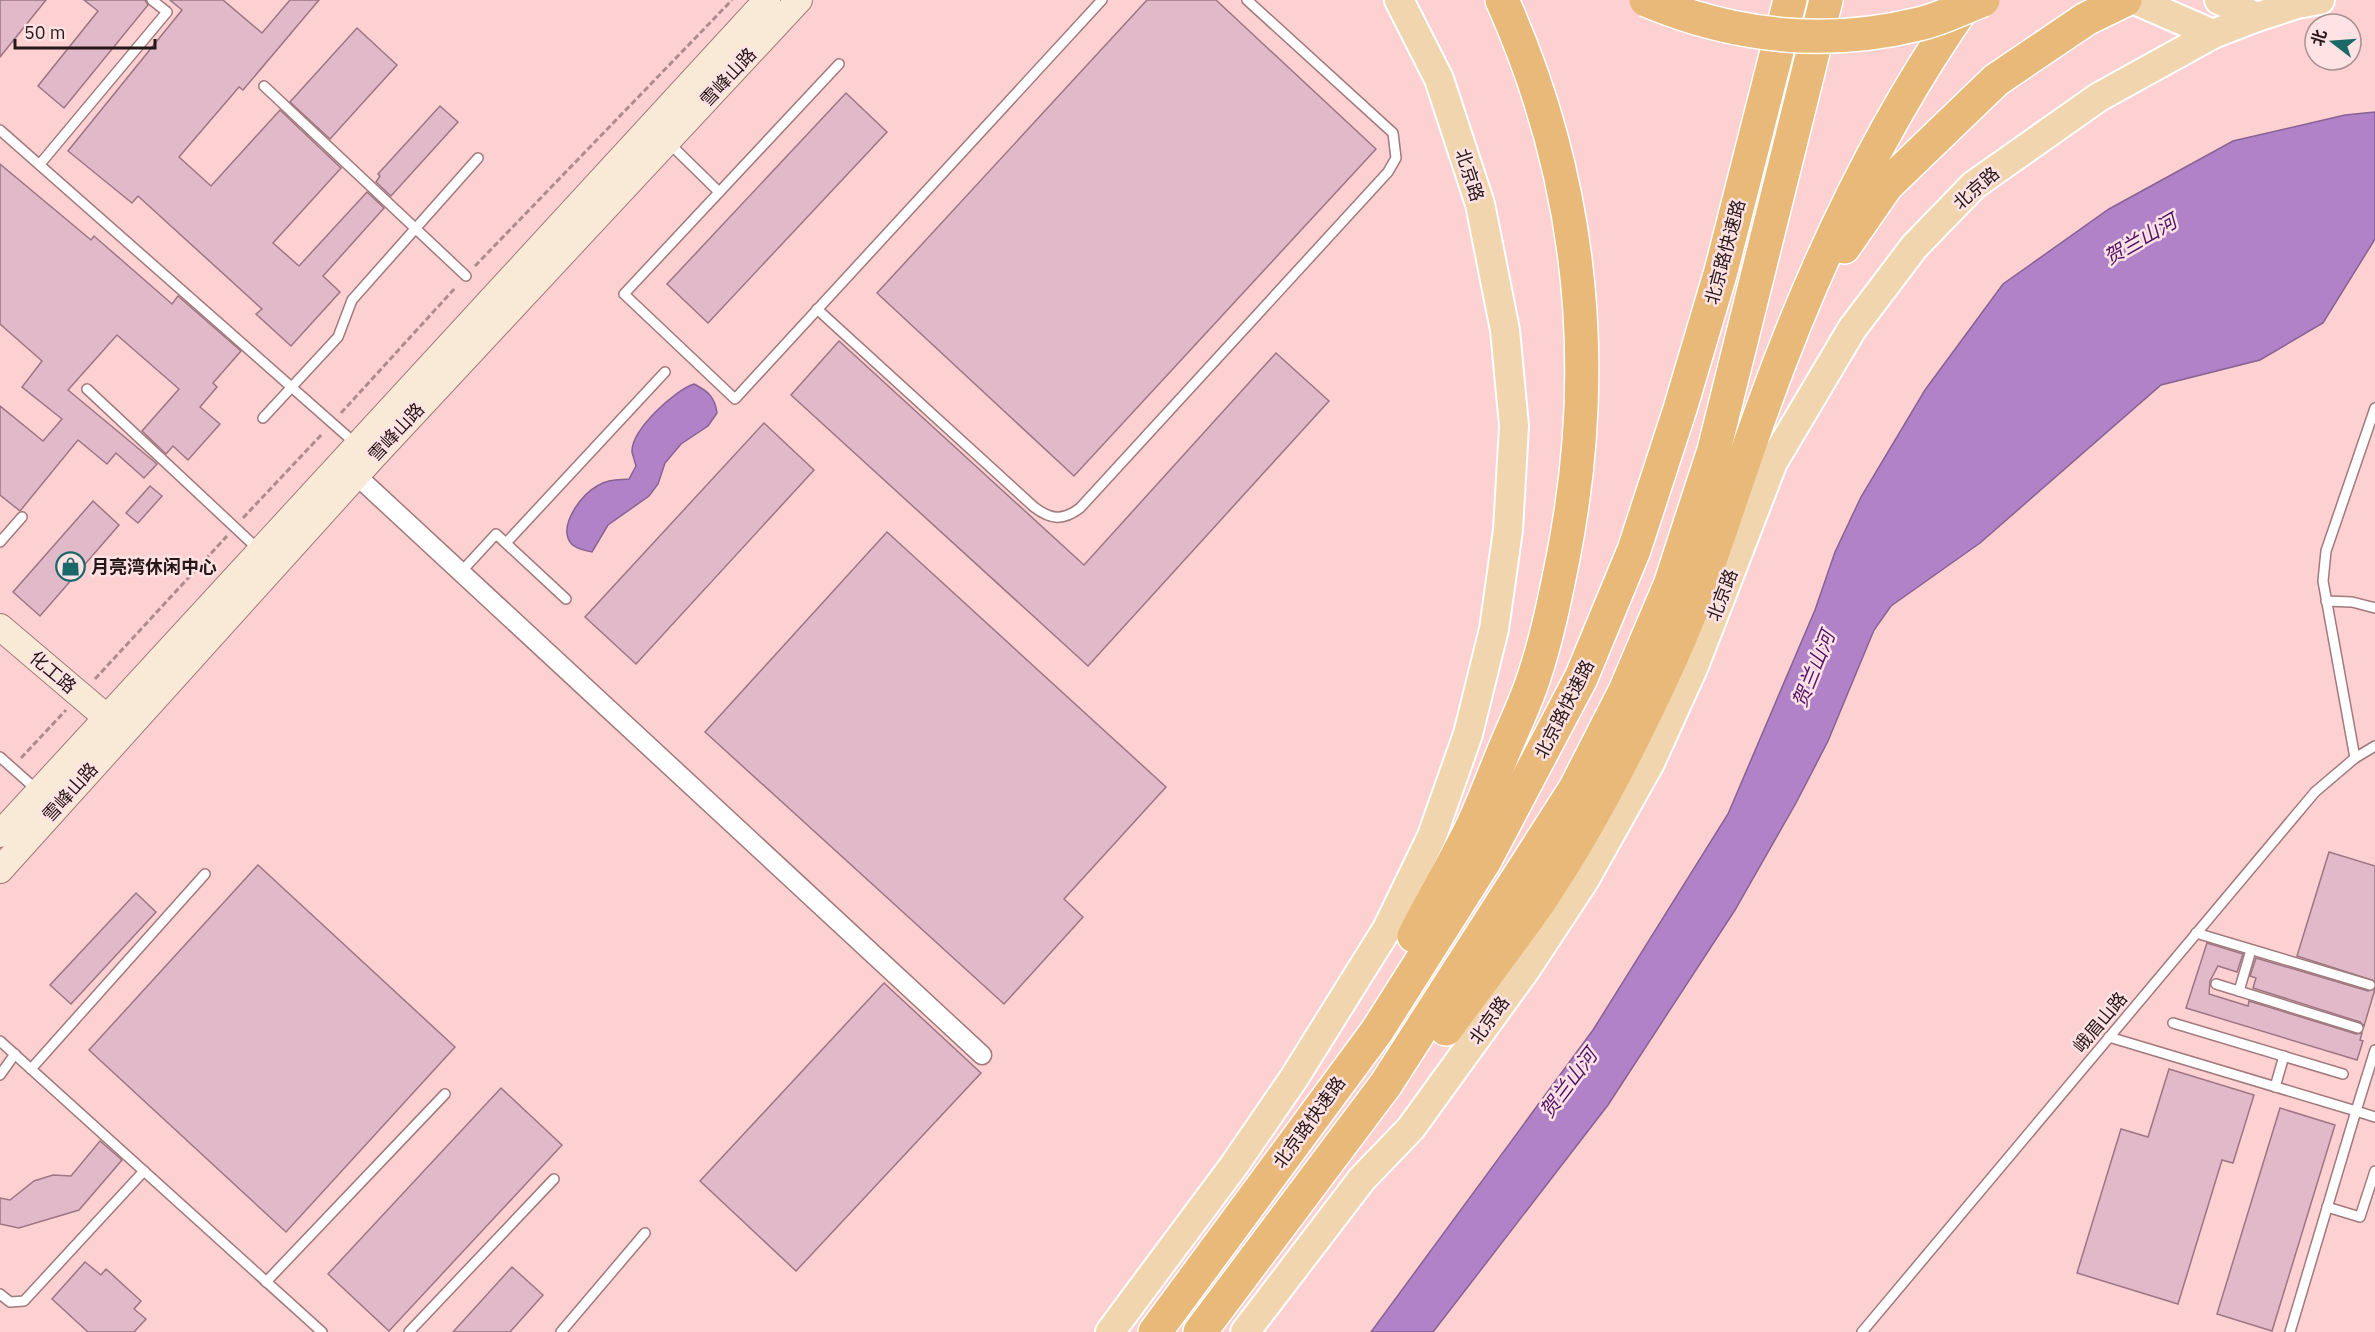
<svg xmlns="http://www.w3.org/2000/svg" width="2375" height="1332" font-family="'IBM Plex Sans','Noto Sans SC',sans-serif">
	<style>
		.water { fill: #b182c8; stroke: #876293; stroke-width: 1.5 }
		.building { fill: #e2b9c8; stroke: #9c7685; stroke-width: 1.5 }
		.lines { fill: none; stroke-linecap: round; stroke-linejoin: round }
		.lane-casing { stroke: #a2797c; stroke-width: 12 }
		.street-casing { stroke: #a2797c; stroke-width: 21 }
		.secondary-casing { stroke: #a2797c; stroke-width: 28 }
		.primary-casing { stroke: #fff; stroke-width: 32 }
		.highway-casing { stroke: #fff; stroke-width: 36 }
		.path { stroke: #ae8c8e; stroke-width: 3; stroke-dasharray: 6 3; stroke-linecap: butt }
		.lane { stroke: #fff; stroke-width: 9 }
		.street { stroke: #fff; stroke-width: 18 }
		.secondary { stroke: #f8ead7; stroke-width: 26 }
		.primary { stroke: #f1d5af; stroke-width: 28 }
		.highway { stroke: #e8b979; stroke-width: 33 }
		.highway-bridge-casing { stroke: #fff; stroke-width: 36; stroke-linecap: butt }
		.highway-bridge { stroke: #e8b979; stroke-width: 33 }
		.labels { text-anchor: middle; dominant-baseline: central; stroke-width: 5; stroke-linejoin: round; paint-order: stroke }
		.street-label { font-size: 18px; fill: #261718; stroke: #fee2e4 }
		.poi-label { font-size: 18px; font-weight: bold; fill: #261718; stroke: #fee2e4; text-anchor: start }
		.water-label { font-size: 20px; font-style: italic; fill: #501268; stroke: #fee2e4 }
	</style>
	<rect width="100%" height="100%" fill="#fdd0d2"/>
	<g class="water">
		<path d="M 2375,112 L 2375,239 L 2323,323 L 2260,360 L 2161,385 L 1980,543 L 1891,606 L 1874,630 L 1828,741 L 1796,803 L 1735,910 L 1608,1105 L 1433,1332 L 1371,1332 L 1593,1030 L 1728,814 L 1815,610 L 1835,552 L 1861,497 L 1925,390 L 2003,284 L 2109,209 L 2233,141 L 2345,115 Z"/>
		<path d="M 694,384 C 708,391 715,397 717,413 L 708,426 L 681,444 L 665,463 L 658,484 L 649,496 L 608,525 L 592,552 C 583,550 571,548 568,538 C 562,520 583,494 597,486 C 608,479 618,480 629,479 L 636,466 C 635,462 633,456 632,452 C 631,430 675,390 694,384 Z"/>
	</g>
	<g class="building">
		<path d="M 0,0 L 46,0 L 0,57 Z"/>
		<path d="M 84,0 L 145,0 L 148,5 L 64,108 L 38,86 L 98,11 Z"/>
		<path d="M 170,0 L 223,0 L 262,33 L 290,0 L 319,0 L 243,90 L 239,87 L 179,157 L 211,186 L 280,110 L 341,168 L 273,243 L 299,266 L 367,192 L 384,208 L 323,276 L 340,292 L 291,346 L 256,314 L 262,309 L 138,196 L 132,203 L 68,151 L 182,10 Z"/>
		<path d="M 1147,0 L 1216,0 L 1376,149 L 1074,476 L 877,293 Z"/>
		<path d="M 357,28 L 397,65 L 330,139 L 290,102 Z"/>
		<path d="M 846,93 L 887,132 L 708,323 L 667,284 Z"/>
		<path d="M 440,106 L 458,122 L 391,196 L 376,182 L 380,176 L 378,174 Z"/>
		<path d="M 0,164 L 91,240 L 94,236 L 172,304 L 178,296 L 241,351 L 213,383 L 217,387 L 200,407 L 220,424 L 188,460 L 173,446 L 166,454 L 142,431 L 179,389 L 117,335 L 68,390 L 157,464 L 144,478 L 116,453 L 107,464 L 78,440 L 20,511 L 0,495 L 0,406 L 43,441 L 62,419 L 22,387 L 42,361 L 0,324 Z"/>
		<path d="M 839,341 L 1084,565 L 1276,353 L 1329,401 L 1088,666 L 791,395 Z"/>
		<path d="M 764,423 L 814,470 L 636,664 L 585,617 Z"/>
		<path d="M 150,486 L 162,496 L 138,523 L 126,513 Z"/>
		<path d="M 93,501 L 119,525 L 40,616 L 13,592 Z"/>
		<path d="M 887,532 L 1166,787 L 1064,899 L 1083,917 L 1004,1004 L 705,732 Z"/>
		<path d="M 2329,852 L 2375,866 L 2375,981 L 2297,956 Z"/>
		<path d="M 258,865 L 455,1047 L 286,1232 L 89,1050 Z"/>
		<path d="M 136,893 L 156,912 L 71,1004 L 50,985 Z"/>
		<path d="M 2207,943 L 2243,954 L 2237,972 L 2218,966 L 2210,981 L 2209,994 L 2248,1006 L 2249,1001 L 2356,1034 L 2362,1033 L 2360,1040 L 2363,1041 L 2357,1060 L 2186,1008 Z"/>
		<path d="M 2256,958 L 2368,991 L 2375,989 L 2364,1026 L 2360,1022 L 2253,988 L 2256,978 L 2250,976 Z"/>
		<path d="M 884,983 L 981,1073 L 796,1271 L 700,1181 Z"/>
		<path d="M 2169,1069 L 2254,1095 L 2233,1163 L 2222,1160 L 2178,1304 L 2077,1273 L 2121,1129 L 2148,1137 Z"/>
		<path d="M 501,1088 L 562,1145 L 389,1331 L 328,1274 Z"/>
		<path d="M 2280,1108 L 2335,1125 L 2272,1331 L 2217,1314 Z"/>
		<path d="M 100,1141 L 122,1160 L 79,1210 L 19,1228 L 0,1224 L 0,1198 L 10,1200 L 34,1181 L 53,1175 L 71,1176 Z"/>
		<path d="M 85,1262 L 101,1275 L 106,1269 L 141,1301 L 134,1309 L 146,1319 L 134,1332 L 88,1332 L 52,1299 Z"/>
		<path d="M 512,1267 L 543,1295 L 510,1332 L 453,1332 Z"/>
	</g>
	<g class="lines">
		<defs>
			<g id="lane">
				<path d="M 839,64 L 624,294 L 735,399 L 1102,0"/>
				<path d="M 264,86 L 466,276"/>
				<path d="M 0,130 L 356,444"/>
				<path d="M 669,143 L 719,192"/>
				<path d="M 40,164 L 167,12 L 152,0"/>
				<path d="M 817,309 L 1034,507 C 1051,520 1063,521 1080,508 L 1388,172 L 1396,158 L 1393,133 L 1247,0"/>
				<path d="M 87,389 L 258,549"/>
				<path d="M 263,418 L 338,337 L 352,300 L 478,158"/>
				<path d="M 0,542 L 22,517"/>
				<path d="M 506,543 L 665,372"/>
				<path d="M 461,572 L 496,534 L 566,599"/>
				<path d="M 2326,601 L 2352,602 L 2375,608"/>
				<path d="M 0,757 L 37,790"/>
				<path d="M 2355,758 L 2323,581 L 2326,551 L 2375,408"/>
				<path d="M 2196,933 L 2370,985"/>
				<path d="M 2216,984 L 2358,1028"/>
				<path d="M 2239,991 L 2251,950"/>
				<path d="M 2173,1023 L 2343,1074"/>
				<path d="M 2109,1037 L 2356,1111 L 2375,1050"/>
				<path d="M 0,1041 L 322,1332"/>
				<path d="M 31,1069 L 205,874"/>
				<path d="M 0,1075 L 15,1054"/>
				<path d="M 2275,1087 L 2284,1056"/>
				<path d="M 2327,1207 L 2360,1217 L 2375,1171"/>
				<path d="M 266,1282 L 445,1094"/>
				<path d="M 0,1294 L 10,1302 L 24,1301 L 144,1171"/>
				<path d="M 409,1332 L 554,1179"/>
				<path d="M 561,1332 L 645,1233"/>
				<path d="M 1862,1332 L 2315,792 L 2355,758 L 2375,746"/>
				<path d="M 2290,1332 L 2356,1111 L 2375,1117"/>
			</g>
			<path id="street" d="M 356,475 L 982,1055"/>
			<g id="secondary">
				<path d="M 0,627 L 106,717"/>
				<path d="M 0,834 L 767,0"/>
				<path d="M 0,870 L 372,458 L 799,0"/>
			</g>
			<g id="primary">
				<path d="M 2135,0 L 2213,34"/>
				<path d="M 2219,0 L 2257,17"/>
				<path d="M 1110,1332 L 1235,1164 L 1294,1078 L 1387,929 L 1432,836 L 1468,734 L 1494,629 L 1508,530 L 1514,426 L 1505,330 L 1480,204 L 1439,79 L 1399,0"/>
				<path d="M 1245,1332 L 1362,1179 L 1411,1128 L 1526,969 L 1585,879 L 1650,763 L 1694,666 L 1773,462 L 1852,329 L 1914,247 L 1974,185 L 2099,97 L 2213,34 L 2257,17 L 2297,4 L 2320,0"/>
			</g>
			<g id="highway">
				<path d="M 1844,247 L 1887,185 L 1996,80 L 2086,19 L 2125,0"/>
				<path d="M 1414,936 C 1433,899 1454,864 1472,827 C 1485,799 1496,769 1508,741 C 1517,720 1527,699 1534,677 C 1547,638 1555,598 1563,558 C 1601,365 1582,179 1502,0"/>
				<path d="M 1446,1029 C 1477,986 1509,945 1539,902 C 1591,825 1634,740 1672,656 C 1708,576 1732,492 1762,410 C 1814,265 1879,126 1968,0"/>
				<path d="M 1155,1332 L 1377,1031 L 1484,862 L 1581,678 L 1634,550 L 1680,409 L 1721,271 L 1790,0"/>
				<path d="M 1200,1332 L 1386,1084 L 1575,789 L 1625,691 L 1670,585 L 1714,450 L 1826,0"/>
			</g>
		</defs>
		<use href="#lane" class="lane-casing"/>
		<use href="#street" class="street-casing"/>
		<use href="#secondary" class="secondary-casing"/>
		<use href="#primary" class="primary-casing"/>
		<use href="#highway" class="highway-casing"/>
		<g class="path">
			<path d="M 475,266 L 732,0"/>
			<path d="M 341,413 L 456,287"/>
			<path d="M 243,518 L 323,433"/>
			<path d="M 95,679 L 227,536"/>
			<path d="M 21,758 L 66,710"/>
		</g>
		<use href="#lane" class="lane"/>
		<use href="#street" class="street"/>
		<use href="#secondary" class="secondary"/>
		<use href="#primary" class="primary"/>
		<use href="#highway" class="highway"/>
		<defs>
			<path id="highway-bridge" d="M 1646,0 C 1734,37 1825,47 1919,24 C 1941,19 1962,8 1983,0"/>
		</defs>
		<use href="#highway-bridge" class="highway-bridge-casing"/>
		<use href="#highway-bridge" class="highway-bridge"/>
	</g>
	<defs>
		<symbol id="shop-ring" viewBox="-11 -11 22 22"><circle r="9.5" fill="#fee2e4" stroke="#1b6868" stroke-width="1.5"/><path d="M-5-2.5h2.3a2.7 3.5 0 0 1 5.4 0H5L5.5 6h-11ZM-1.5-2.5h3a1.5 2.3 0 0 0-3 0Z" fill="#1b6868"/></symbol>
	</defs>
	<g fill-rule="evenodd">
		<use href="#shop-ring" x="54" y="550" width="33" height="33"/>
	</g>
	<g class="labels">
		<g class="street-label">
			<text transform="translate(728 77) rotate(-47)">雪峰山路</text>
			<text transform="translate(1470 175) rotate(72)">北京路</text>
			<text transform="translate(1976 188) rotate(-41)">北京路</text>
			<text transform="translate(1725 252) rotate(-75)">北京路快速路</text>
			<text transform="translate(396 432) rotate(-47)">雪峰山路</text>
			<text transform="translate(1722 595) rotate(-69)">北京路</text>
			<text transform="translate(53 672) rotate(40)">化工路</text>
			<text transform="translate(1564 709) rotate(-63)">北京路快速路</text>
			<text transform="translate(70 792) rotate(-48)">雪峰山路</text>
			<text transform="translate(1489 1020) rotate(-54)">北京路</text>
			<text transform="translate(2100 1022) rotate(-50)">峨眉山路</text>
			<text transform="translate(1309 1122) rotate(-54)">北京路快速路</text>
		</g>
		<g class="poi-label">
			<text x="91" y="566">月亮湾休闲中心</text>
		</g>
		<g class="water-label">
			<text transform="translate(2140 239) rotate(-30)">贺兰山河</text>
			<text transform="translate(1813 669) rotate(-68)">贺兰山河</text>
			<text transform="translate(1568 1083) rotate(-53)">贺兰山河</text>
		</g>
	</g>
	<g transform="translate(2333 42) rotate(287)"><circle r="28" fill="#fee2e4" stroke="#a89192" stroke-width="1.5"/>
	<path d="M0-4.5L10 22L0 15L-10 22Z" fill="#1b6868"/>
	<text y="-9" font-size="16" font-weight="bold" text-anchor="middle" fill="#261718">北</text>
	</g>
	<path d="M15 39v9h140v-9" fill="none" stroke="#261718" stroke-width="3"/>
	<text x="24" y="39" font-size="18" fill="#261718" stroke="#fee2e4" stroke-width="4.5" paint-order="stroke">50 m</text>
</svg>
